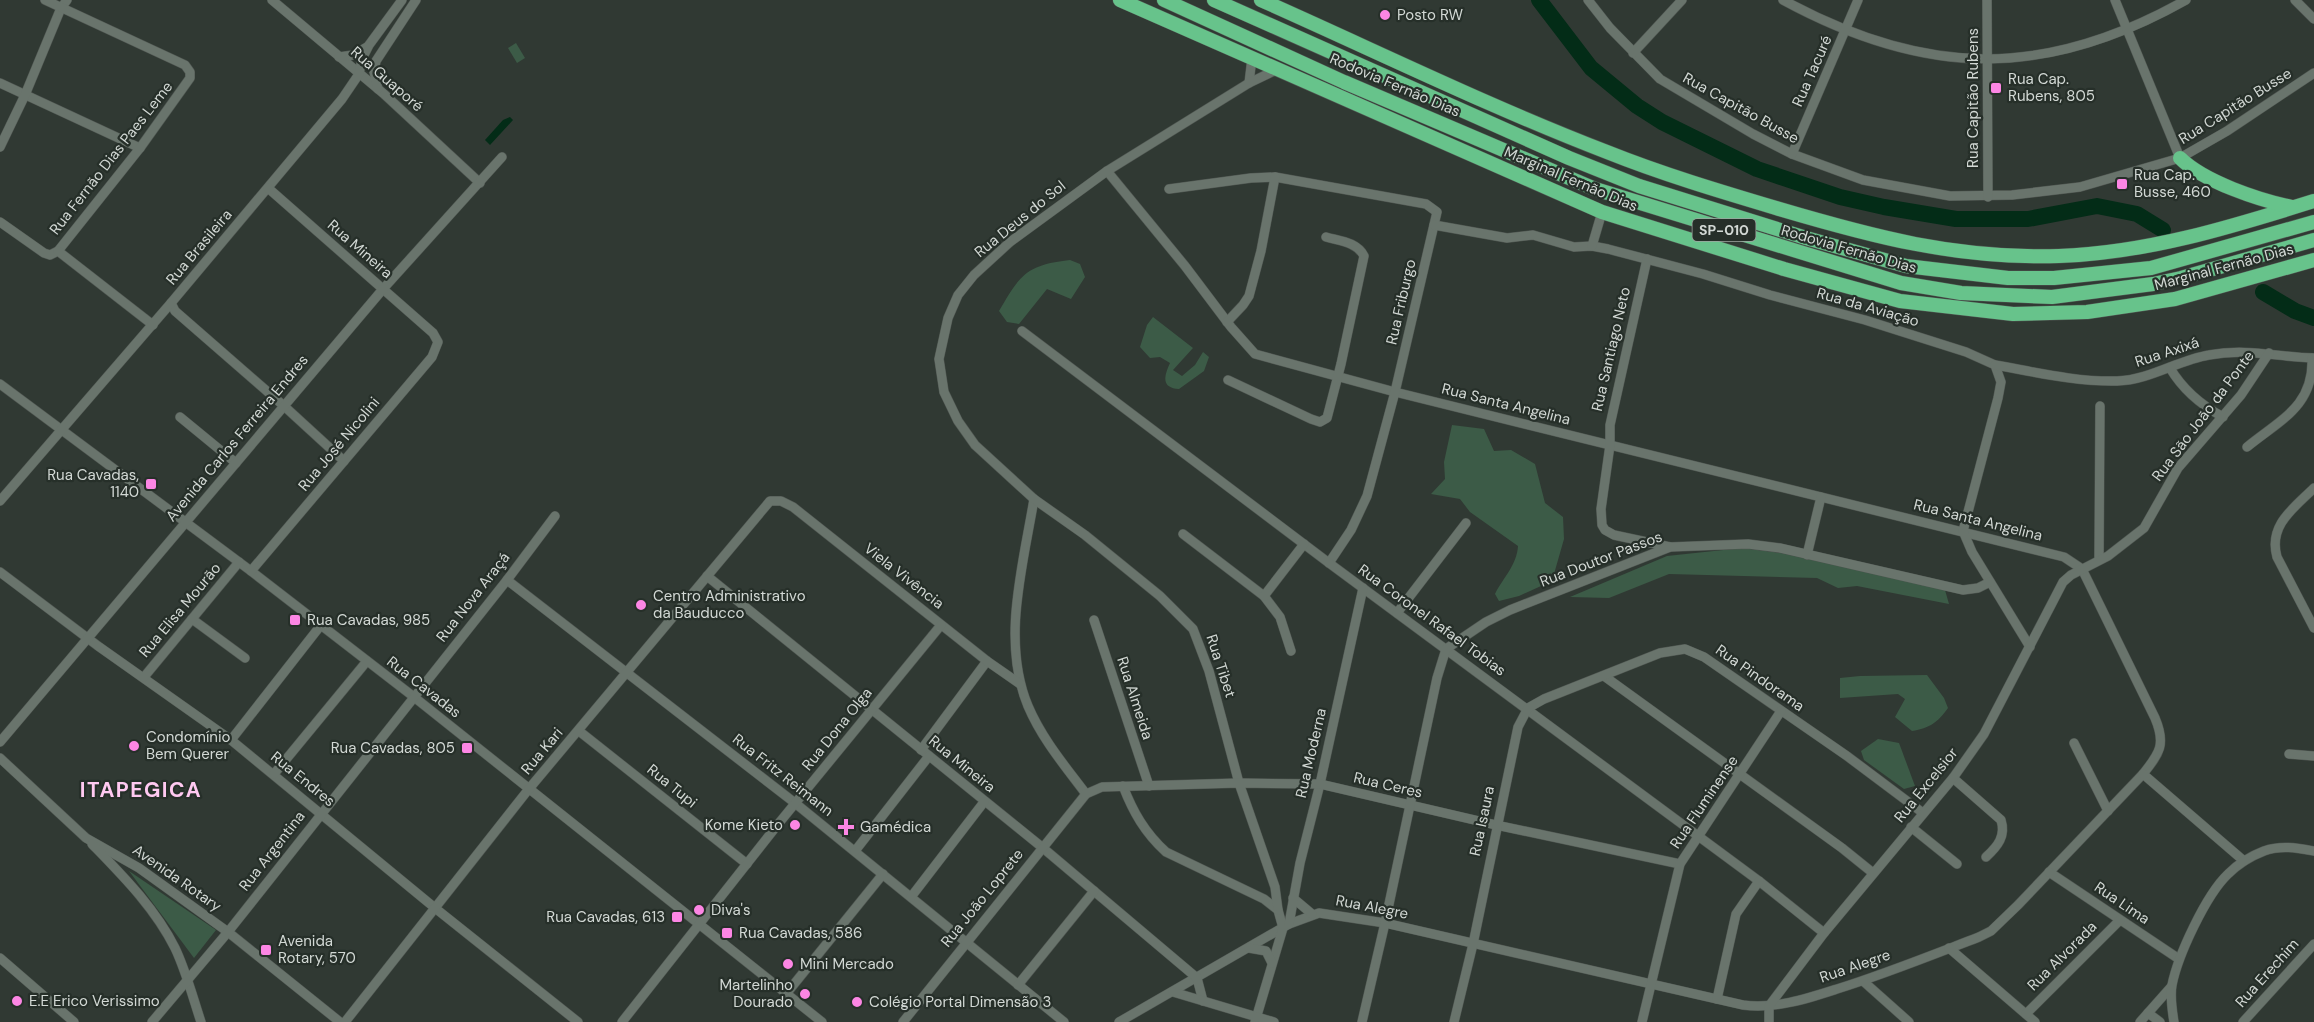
<svg xmlns="http://www.w3.org/2000/svg" width="2314" height="1022" font-family="'DM Sans',sans-serif">
	<style>
		.green { fill: #3c5b47 }
		.water { fill: #032c17 }
		.lines { fill: none; stroke-linecap: round; stroke-linejoin: round }
		.river { stroke: #032c17; stroke-width: 16 }
		.minor-casing { stroke: #505752; stroke-width: 10 }
		.highway-casing { stroke: #505752; stroke-width: 15 }
		.minor { stroke: #69746c; stroke-width: 9 }
		.highway { stroke: #67c38b; stroke-width: 14 }
		.poi-dot { fill: #fc86e4; stroke: #262f29; stroke-width: 2 }
		.labels { text-anchor: middle; dominant-baseline: central; stroke-width: 4.5; stroke-linejoin: round; paint-order: stroke }
		.shield { fill: #262f29; stroke: #9ea5a1; stroke-width: 1.5 }
		.shield-label { font-size: 14px; font-weight: bold; fill: #d2d8d4 }
		.poi-label { font-size: 15px; fill: #d2d8d4; stroke: #262f29; text-anchor: start }
		.street-label { font-size: 15px; fill: #d2d8d4; stroke: #262f29 }
		.district-label { font-size: 21px; font-weight: bold; letter-spacing: 1.5px; fill: #ffc9f1; stroke: #262f29 }
	</style>
	<rect width="100%" height="100%" fill="#303933"/>
	<g class="green">
		<path d="M 516,43 L 525,58 L 517,63 L 508,48 Z"/>
		<path d="M 1070,260 L 1080,264 L 1085,277 L 1071,299 L 1047,289 L 1019,324 L 1007,322 L 999,311 C 1020,275 1026,265 1070,260 Z"/>
		<path d="M 1153,317 L 1193,348 L 1173,370 L 1182,376 L 1195,365 L 1203,352 L 1209,357 L 1204,371 L 1179,389 C 1161,388 1164,376 1170,363 L 1160,357 L 1150,358 L 1140,347 L 1147,325 Z"/>
		<path d="M 1452,425 L 1484,429 L 1494,451 L 1511,450 L 1535,464 L 1545,503 L 1563,517 L 1564,539 L 1552,581 L 1519,596 L 1499,601 L 1495,594 C 1503,578 1517,565 1518,546 L 1470,512 L 1460,499 L 1431,494 L 1445,479 L 1444,462 Z"/>
		<path d="M 1742,548 L 1781,553 L 1945,590 L 1949,604 L 1857,586 L 1838,588 L 1817,578 L 1669,574 L 1609,598 L 1570,597 L 1667,556 Z"/>
		<path d="M 1927,675 L 1944,698 L 1948,708 C 1937,723 1930,728 1912,731 L 1895,717 L 1905,699 L 1898,694 L 1840,698 L 1840,678 L 1860,676 Z"/>
		<path d="M 1878,739 L 1899,743 L 1915,786 L 1904,789 L 1864,760 L 1861,751 Z"/>
		<path d="M 129,871 L 216,930 L 194,958 Z"/>
	</g>
	<path class="water" d="M 510,117 L 513,120 L 490,145 L 485,140 L 503,120 Z"/>
	<g class="lines">
		<g class="river">
			<path d="M 1539,0 L 1591,68 L 1637,106 L 1662,122 L 1757,169 L 1840,197 L 1884,207 L 1956,219 L 2028,219 L 2097,206 L 2137,214 L 2163,230"/>
			<path d="M 2263,292 L 2295,311 L 2314,318"/>
		</g>
		<defs>
			<g id="minor">
				<path d="M 272,0 L 384,94 L 480,183"/>
				<path d="M 1588,0 L 1610,28 L 1660,79 L 1753,134 L 1792,154 L 1863,180 L 1950,196 L 2012,195 L 2080,187 L 2180,158 L 2227,131 L 2314,73"/>
				<path d="M 1783,0 C 1925,77 2044,80 2186,0"/>
				<path d="M 1987,0 L 1988,197"/>
				<path d="M 2115,0 L 2180,158"/>
				<path d="M 2295,0 L 2314,19"/>
				<path d="M 1633,53 L 1682,0"/>
				<path d="M 339,57 L 353,55 L 367,47"/>
				<path d="M 0,83 L 140,148"/>
				<path d="M 1249,83 L 1252,58"/>
				<path d="M 378,89 L 374,72 L 376,61 L 416,0"/>
				<path d="M 0,147 L 25,95 L 61,8 L 67,0"/>
				<path d="M 1792,154 L 1858,0"/>
				<path d="M 1107,171 L 1185,266 L 1231,327 L 1255,354 L 1395,392 L 2064,557 L 2082,569 L 2155,718 C 2166,744 2160,753 2143,774 L 2018,905 L 1991,931 L 1979,937 C 1932,955 1885,974 1837,989 C 1806,999 1776,1009 1743,1005 L 1385,923 L 1319,913 L 1289,924 L 1119,1022"/>
				<path d="M 1169,189 L 1251,178 L 1275,177 L 1426,204 L 1437,212 L 1395,392 L 1367,496 L 1351,530 L 1329,563"/>
				<path d="M 0,222 L 44,253 L 50,255 L 58,251 L 140,148 L 190,78 L 190,72 L 185,65 L 45,0"/>
				<path d="M 1434,225 L 1507,238 L 1533,235 L 1574,247 L 1592,246 L 1608,249 L 1703,274 L 1770,295 L 1865,320 L 1966,352 L 1995,365 L 2001,382 L 1998,398 L 1963,531 L 1972,552 L 2030,647"/>
				<path d="M 1592,246 L 1602,212"/>
				<path d="M 58,251 L 153,325"/>
				<path d="M 1647,259 L 1610,425 L 1610,445 L 1601,509 L 1602,525 L 1605,530 L 1614,535 L 1670,547"/>
				<path d="M 171,303 L 175,311 L 284,406 L 344,461"/>
				<path d="M 1227,322 L 1243,305 L 1249,296 L 1261,251 L 1275,177"/>
				<path d="M 1022,331 L 1329,563 L 1759,881 L 1824,933"/>
				<path d="M 1995,365 C 2035,372 2076,382 2117,381 C 2150,380 2178,360 2209,355 C 2247,348 2277,357 2314,358"/>
				<path d="M 2170,368 C 2183,390 2201,405 2223,417"/>
				<path d="M 1228,380 L 1311,419 L 1320,422 L 1327,418 L 1341,364 L 1364,256 C 1357,242 1340,241 1326,237"/>
				<path d="M 0,384 L 251,571 L 414,697 L 822,1022"/>
				<path d="M 180,417 L 236,463"/>
				<path d="M 2247,447 C 2280,420 2314,406 2312,358"/>
				<path d="M 2314,488 C 2294,508 2268,525 2277,557 L 2314,628"/>
				<path d="M 1034,499 C 1023,566 1001,641 1028,706 C 1042,739 1065,766 1086,794"/>
				<path d="M 0,501 L 171,303 L 342,99 L 359,74 L 362,59 L 369,45 L 402,0"/>
				<path d="M 1183,534 L 1264,596 L 1280,617 L 1291,651"/>
				<path d="M 1807,555 L 1821,497"/>
				<path d="M 2099,560 L 2100,406"/>
				<path d="M 251,571 L 432,357 L 438,342 L 433,333 L 268,188"/>
				<path d="M 0,572 L 98,646 L 231,740 L 435,908 L 578,1022"/>
				<path d="M 707,576 L 1043,848 L 1197,978 L 1203,1001"/>
				<path d="M 507,580 L 795,803 L 1064,1022"/>
				<path d="M 1264,596 L 1304,544"/>
				<path d="M 1397,613 L 1466,523"/>
				<path d="M 192,619 L 245,658"/>
				<path d="M 1094,620 L 1149,786"/>
				<path d="M 1604,676 L 1842,848 L 1873,873"/>
				<path d="M 144,677 L 239,562"/>
				<path d="M 579,731 L 747,864"/>
				<path d="M 231,740 L 321,625"/>
				<path d="M 0,742 L 383,289 L 502,157"/>
				<path d="M 2074,743 L 2108,811"/>
				<path d="M 921,750 L 987,661"/>
				<path d="M 2289,754 L 2314,756"/>
				<path d="M 0,758 L 86,838 L 139,868 L 228,932 L 340,1022"/>
				<path d="M 274,774 L 367,661"/>
				<path d="M 2143,774 L 2244,861"/>
				<path d="M 1953,778 L 2001,820 C 2006,836 1998,846 1986,857"/>
				<path d="M 1123,786 C 1133,812 1145,833 1166,852 L 1264,899 L 1278,910 L 1283,928 L 1255,1022"/>
				<path d="M 1911,827 L 1957,864"/>
				<path d="M 92,844 C 123,876 155,908 175,948 C 186,971 193,998 201,1022"/>
				<path d="M 855,851 L 929,756"/>
				<path d="M 2049,872 L 2179,959"/>
				<path d="M 911,897 L 984,802"/>
				<path d="M 1293,898 L 1312,914"/>
				<path d="M 1278,910 L 1275,887 L 1239,783 L 1209,671 L 1193,629 L 1160,596 L 1085,535 L 1034,499 L 975,445 L 958,421 L 944,392 L 939,359 L 948,318 L 958,295 L 974,275 L 1010,242 L 1107,171 L 1249,83 L 1278,69"/>
				<path d="M 1289,924 L 1300,863 L 1320,784 L 1363,588"/>
				<path d="M 1249,948 L 1266,951 L 1272,963"/>
				<path d="M 1949,948 L 2035,1022"/>
				<path d="M 0,958 L 74,1022"/>
				<path d="M 1863,981 L 1909,1022"/>
				<path d="M 1018,985 L 1094,891"/>
				<path d="M 1173,992 L 1274,1022"/>
				<path d="M 786,994 L 883,874"/>
				<path d="M 1717,999 L 1736,914 L 1759,881"/>
				<path d="M 2148,1013 L 2160,1022"/>
				<path d="M 2026,1014 L 2120,920"/>
				<path d="M 152,1022 L 228,932 L 507,580 L 555,516"/>
				<path d="M 345,1022 L 528,790 L 770,501 L 781,501 L 793,507 L 987,661 L 1020,684"/>
				<path d="M 622,1022 L 779,823 L 941,625"/>
				<path d="M 903,1022 L 1086,794 L 1102,787 L 1239,783 L 1320,784 L 1496,825 L 1680,864"/>
				<path d="M 1362,1022 L 1385,923 L 1437,678 L 1446,649 L 1486,622 L 1510,610 L 1670,547 L 1748,544 L 1780,548 L 1963,590 L 1978,588 L 1990,582"/>
				<path d="M 1454,1022 L 1473,944 L 1518,727 L 1528,708 L 1544,699 L 1660,653 L 1685,649 L 1704,657 L 1847,756 L 1923,813"/>
				<path d="M 1642,1022 L 1680,864 L 1781,711"/>
				<path d="M 1769,1022 L 1769,1006 L 1824,933 L 1953,778 L 1984,734 L 2063,582 L 2071,575 L 2108,556 L 2144,528 L 2178,468 L 2241,395 L 2269,353"/>
				<path d="M 2140,1022 L 2171,987"/>
				<path d="M 2174,1022 C 2172,1010 2170,997 2172,985 C 2178,955 2206,895 2228,874 C 2238,864 2251,856 2264,851 C 2281,845 2297,848 2314,851"/>
				<path d="M 2243,1022 L 2314,944"/>
			</g>
			<g id="highway">
				<path d="M 1120,0 L 1602,212 L 1784,269 L 1900,301 L 2013,314 L 2087,312 L 2175,299 L 2314,260"/>
				<path d="M 1164,0 L 1344,82 L 1595,189 L 1901,283 L 1961,293 L 2052,297 L 2153,284 L 2181,278 L 2314,240"/>
				<path d="M 1214,0 L 1569,158 L 1639,186 L 1806,238 L 1906,266 L 2008,278 L 2054,278 L 2151,268 L 2314,222"/>
				<path d="M 1261,0 C 1376,51 1490,107 1607,152 C 1662,174 1719,191 1776,208 C 1874,237 1956,259 2059,256 C 2147,253 2231,227 2314,201"/>
				<path d="M 2180,158 C 2204,182 2259,200 2292,207"/>
			</g>
		</defs>
		<use href="#minor" class="minor-casing"/>
		<use href="#highway" class="highway-casing"/>
		<use href="#minor" class="minor"/>
		<use href="#highway" class="highway"/>
	</g>
	<g class="poi-dot">
		<circle cx="1385" cy="15" r="6"/>
		<rect x="1990" y="82" width="12" height="12" rx="3"/>
		<rect x="2116" y="178" width="12" height="12" rx="3"/>
		<rect x="145" y="478" width="12" height="12" rx="3"/>
		<circle cx="641" cy="605" r="6"/>
		<rect x="289" y="614" width="12" height="12" rx="3"/>
		<circle cx="134" cy="746" r="6"/>
		<rect x="461" y="742" width="12" height="12" rx="3"/>
		<circle cx="795" cy="825" r="6"/>
		<path d="M843 818h6v6h6v6h-6v6h-6v-6h-6v-6h6z"/>
		<circle cx="699" cy="910" r="6"/>
		<rect x="671" y="911" width="12" height="12" rx="3"/>
		<rect x="721" y="927" width="12" height="12" rx="3"/>
		<rect x="260" y="944" width="12" height="12" rx="3"/>
		<circle cx="788" cy="964" r="6"/>
		<circle cx="805" cy="994" r="6"/>
		<circle cx="17" cy="1001" r="6"/>
		<circle cx="857" cy="1002" r="6"/>
	</g>
	<g class="labels">
		<rect class="shield" x="1692.5" y="219" width="63" height="22" rx="4.5"/>
		<g class="shield-label">
			<text x="1724" y="230">SP-010</text>
		</g>
		<g class="poi-label">
			<text x="1397" y="15">Posto RW</text>
			<text x="2008" y="79">Rua Cap.<tspan x="2008" dy="17">Rubens, 805</tspan></text>
			<text x="2134" y="175">Rua Cap.<tspan x="2134" dy="17">Busse, 460</tspan></text>
			<text x="139" y="475" text-anchor="end">Rua Cavadas,<tspan x="139" dy="17">1140</tspan></text>
			<text x="653" y="596">Centro Administrativo<tspan x="653" dy="17">da Bauducco</tspan></text>
			<text x="307" y="620">Rua Cavadas, 985</text>
			<text x="146" y="737">Condomínio<tspan x="146" dy="17">Bem Querer</tspan></text>
			<text x="455" y="748" text-anchor="end">Rua Cavadas, 805</text>
			<text x="783" y="825" text-anchor="end">Kome Kieto</text>
			<text x="860" y="827">Gamédica</text>
			<text x="711" y="910">Diva's</text>
			<text x="665" y="917" text-anchor="end">Rua Cavadas, 613</text>
			<text x="739" y="933">Rua Cavadas, 586</text>
			<text x="278" y="941">Avenida<tspan x="278" dy="17">Rotary, 570</tspan></text>
			<text x="800" y="964">Mini Mercado</text>
			<text x="793" y="985" text-anchor="end">Martelinho<tspan x="793" dy="17">Dourado</tspan></text>
			<text x="29" y="1001">E.E Erico Verissimo</text>
			<text x="869" y="1002">Colégio Portal Dimensão 3</text>
		</g>
		<g class="street-label">
			<text transform="translate(1812 71) rotate(-66)">Rua Tacuré</text>
			<text transform="translate(387 79) rotate(41)">Rua Guaporé</text>
			<text transform="translate(1395 85) rotate(23)">Rodovia Fernão Dias</text>
			<text transform="translate(1973 98) rotate(-90)">Rua Capitão Rubens</text>
			<text transform="translate(2235 106) rotate(-32)">Rua Capitão Busse</text>
			<text transform="translate(1741 108) rotate(29)">Rua Capitão Busse</text>
			<text transform="translate(111 158) rotate(-52)">Rua Fernão Dias Paes Leme</text>
			<text transform="translate(1571 179) rotate(23)">Marginal Fernão Dias</text>
			<text transform="translate(1020 219) rotate(-39)">Rua Deus do Sol</text>
			<text transform="translate(199 247) rotate(-50)">Rua Brasileira</text>
			<text transform="translate(360 249) rotate(41)">Rua Mineira</text>
			<text transform="translate(1849 249) rotate(16)">Rodovia Fernão Dias</text>
			<text transform="translate(2224 267) rotate(-15)">Marginal Fernão Dias</text>
			<text transform="translate(1401 302) rotate(-77)">Rua Friburgo</text>
			<text transform="translate(1868 307) rotate(16)">Rua da Aviação</text>
			<text transform="translate(1611 349) rotate(-77)">Rua Santiago Neto</text>
			<text transform="translate(2167 352) rotate(-18)">Rua Axixá</text>
			<text transform="translate(1506 404) rotate(14)">Rua Santa Angelina</text>
			<text transform="translate(2203 416) rotate(-53)">Rua São João da Ponte</text>
			<text transform="translate(237 438) rotate(-50)">Avenida Carlos Ferreira Endres</text>
			<text transform="translate(339 444) rotate(-50)">Rua José Nicolini</text>
			<text transform="translate(1978 520) rotate(14)">Rua Santa Angelina</text>
			<text transform="translate(1601 559) rotate(-21)">Rua Doutor Passos</text>
			<text transform="translate(904 576) rotate(38)">Viela Vivência</text>
			<text transform="translate(473 597) rotate(-52)">Rua Nova Araçá</text>
			<text transform="translate(180 610) rotate(-50)">Rua Elisa Mourão</text>
			<text transform="translate(1432 620) rotate(36)">Rua Coronel Rafael Tobias</text>
			<text transform="translate(1221 666) rotate(72)">Rua Tibet</text>
			<text transform="translate(1760 678) rotate(35)">Rua Pindorama</text>
			<text transform="translate(424 687) rotate(38)">Rua Cavadas</text>
			<text transform="translate(1135 698) rotate(72)">Rua Almeida</text>
			<text transform="translate(837 729) rotate(-51)">Rua Dona Olga</text>
			<text transform="translate(542 751) rotate(-50)">Rua Kari</text>
			<text transform="translate(1311 753) rotate(-77)">Rua Moderna</text>
			<text transform="translate(962 764) rotate(39)">Rua Mineira</text>
			<text transform="translate(783 775) rotate(38)">Rua Fritz Reimann</text>
			<text transform="translate(303 779) rotate(39)">Rua Endres</text>
			<text transform="translate(1388 785) rotate(13)">Rua Ceres</text>
			<text transform="translate(1926 785) rotate(-51)">Rua Excelsior</text>
			<text transform="translate(672 786) rotate(39)">Rua Tupi</text>
			<text transform="translate(1704 802) rotate(-56)">Rua Fluminense</text>
			<text transform="translate(1482 821) rotate(-78)">Rua Isaura</text>
			<text transform="translate(272 851) rotate(-52)">Rua Argentina</text>
			<text transform="translate(177 878) rotate(35)">Avenida Rotary</text>
			<text transform="translate(982 898) rotate(-51)">Rua João Loprete</text>
			<text transform="translate(2122 903) rotate(34)">Rua Lima</text>
			<text transform="translate(1372 907) rotate(11)">Rua Alegre</text>
			<text transform="translate(2062 956) rotate(-45)">Rua Alvorada</text>
			<text transform="translate(1855 966) rotate(-19)">Rua Alegre</text>
			<text transform="translate(2267 973) rotate(-48)">Rua Erechim</text>
		</g>
		<g class="district-label">
			<text x="141" y="790">ITAPEGICA</text>
		</g>
	</g>
</svg>
